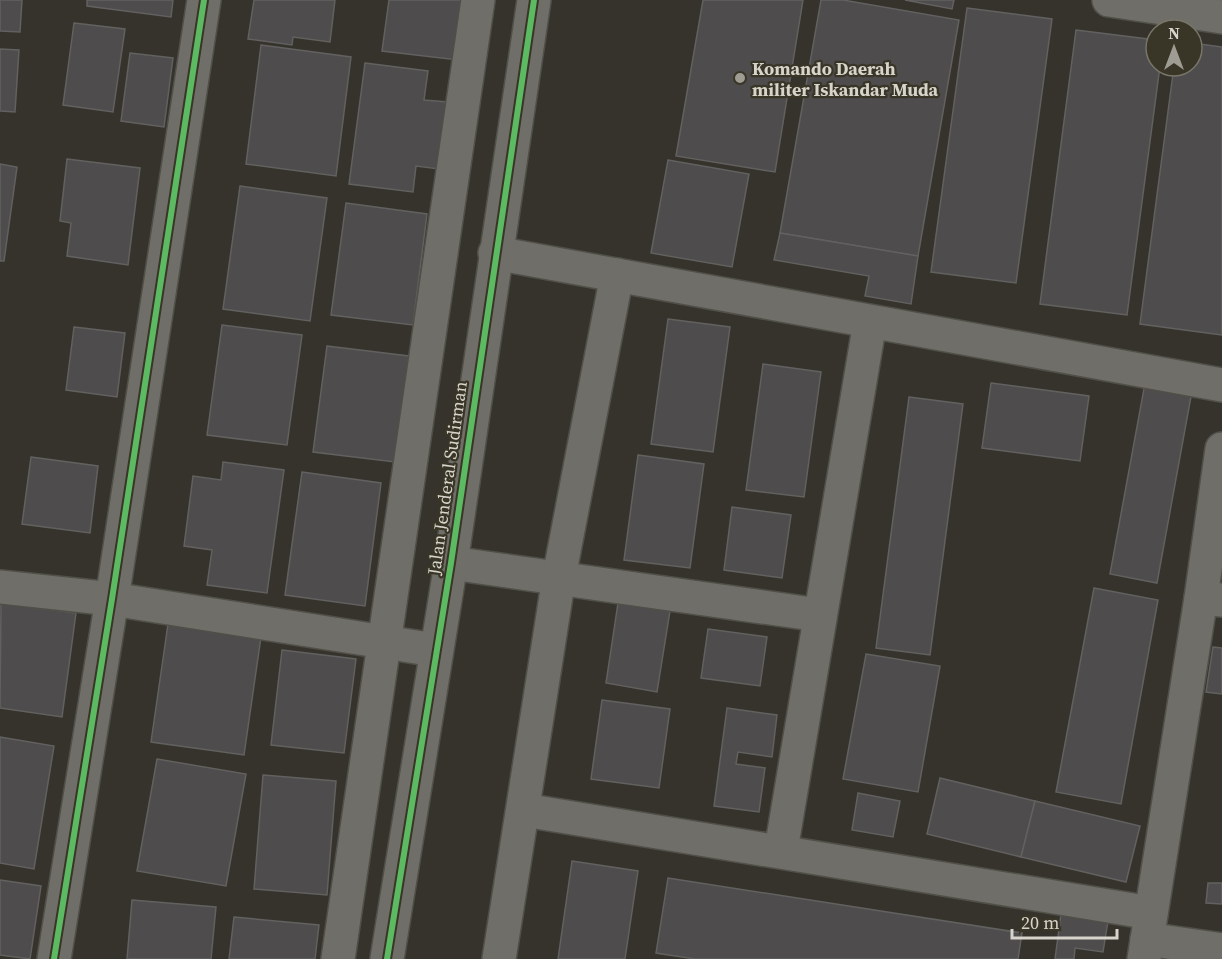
<svg xmlns="http://www.w3.org/2000/svg" width="1222" height="959" font-family="'Source Serif 4',serif">
	<style>
		.building { fill: #4e4c4c; stroke: #626160; stroke-width: 1.5 }
		.lines { fill: none; stroke-linecap: round; stroke-linejoin: round }
		.street-casing { stroke: #504f48; stroke-width: 36 }
		.secondary-casing { stroke: #504f48; stroke-width: 36 }
		.street { stroke: #706e68; stroke-width: 33 }
		.secondary { stroke: #706e68; stroke-width: 33 }
		.cycleway-casing { stroke: #393627; stroke-width: 10 }
		.cycleway { stroke: #5cba63; stroke-width: 6 }
		.poi-dot { fill: #9e9c93; stroke: #393627; stroke-width: 2 }
		.labels { text-anchor: middle; dominant-baseline: central; stroke-width: 4.5; stroke-linejoin: round; paint-order: stroke }
		.poi-label { font-size: 18px; font-weight: bold; fill: #d6d4cb; stroke: #393627; text-anchor: start }
		.street-label { font-size: 18px; fill: #d6d4cb; stroke: #393627 }
	</style>
	<rect width="100%" height="100%" fill="#35332b"/>
	<g class="building">
		<path d="M 0,0 L 22,0 L 20,32 L 0,31 Z"/>
		<path d="M 87,0 L 173,0 L 171,17 L 87,6 Z"/>
		<path d="M 254,0 L 335,0 L 330,42 L 293,37 L 292,45 L 248,39 Z"/>
		<path d="M 389,0 L 466,0 L 458,60 L 382,51 Z"/>
		<path d="M 703,0 L 803,0 L 775,172 L 676,156 Z"/>
		<path d="M 821,0 L 843,0 L 959,20 L 918,256 L 780,233 Z"/>
		<path d="M 905,0 L 954,0 L 952,9 Z"/>
		<path d="M 967,8 L 1052,19 L 1016,283 L 931,272 Z"/>
		<path d="M 74,23 L 125,29 L 113,112 L 63,105 Z"/>
		<path d="M 1076,30 L 1156,40 L 1156,66 L 1160,66 L 1127,315 L 1040,304 Z"/>
		<path d="M 1192,43 L 1222,47 L 1222,335 L 1140,324 L 1174,66 L 1192,66 Z"/>
		<path d="M 261,45 L 351,57 L 336,176 L 246,164 Z"/>
		<path d="M 0,49 L 19,50 L 15,112 L 0,111 Z"/>
		<path d="M 130,53 L 173,58 L 164,127 L 121,121 Z"/>
		<path d="M 365,63 L 428,71 L 424,100 L 448,102 L 439,169 L 416,166 L 413,192 L 349,184 Z"/>
		<path d="M 67,159 L 140,168 L 128,265 L 67,256 L 71,223 L 60,221 Z"/>
		<path d="M 668,160 L 749,174 L 732,267 L 651,253 Z"/>
		<path d="M 0,164 L 17,167 L 4,261 L 0,261 Z"/>
		<path d="M 240,186 L 327,198 L 310,321 L 223,309 Z"/>
		<path d="M 346,203 L 427,214 L 413,325 L 331,315 Z"/>
		<path d="M 780,233 L 918,256 L 911,304 L 865,296 L 869,276 L 774,260 Z"/>
		<path d="M 668,319 L 730,327 L 713,452 L 651,444 Z"/>
		<path d="M 222,325 L 302,335 L 287,445 L 207,435 Z"/>
		<path d="M 74,327 L 125,333 L 117,397 L 66,390 Z"/>
		<path d="M 327,346 L 409,356 L 395,462 L 313,452 Z"/>
		<path d="M 763,364 L 821,372 L 804,497 L 746,490 Z"/>
		<path d="M 991,383 L 1089,396 L 1080,461 L 982,448 Z"/>
		<path d="M 1145,383 L 1192,391 L 1157,583 L 1110,574 Z"/>
		<path d="M 909,397 L 963,404 L 930,655 L 876,648 Z"/>
		<path d="M 638,455 L 704,464 L 690,568 L 624,560 Z"/>
		<path d="M 31,457 L 98,466 L 90,533 L 22,524 Z"/>
		<path d="M 223,462 L 284,470 L 267,593 L 207,585 L 212,550 L 184,546 L 193,476 L 221,480 Z"/>
		<path d="M 302,472 L 381,483 L 365,606 L 285,595 Z"/>
		<path d="M 732,507 L 791,515 L 782,578 L 724,570 Z"/>
		<path d="M 1094,588 L 1158,600 L 1121,804 L 1056,792 Z"/>
		<path d="M 1,603 L 76,613 L 62,717 L 0,708 Z"/>
		<path d="M 618,603 L 670,611 L 657,692 L 606,683 Z"/>
		<path d="M 168,624 L 261,637 L 244,755 L 151,742 Z"/>
		<path d="M 708,629 L 767,637 L 760,686 L 701,678 Z"/>
		<path d="M 1213,647 L 1222,648 L 1222,694 L 1206,692 Z"/>
		<path d="M 282,650 L 356,659 L 344,753 L 271,745 Z"/>
		<path d="M 866,654 L 940,666 L 918,792 L 843,779 Z"/>
		<path d="M 602,700 L 670,709 L 659,788 L 591,779 Z"/>
		<path d="M 727,708 L 777,715 L 772,757 L 738,752 L 736,764 L 765,768 L 759,812 L 714,806 Z"/>
		<path d="M 0,737 L 54,746 L 34,869 L 0,863 Z"/>
		<path d="M 157,759 L 246,774 L 226,886 L 137,871 Z"/>
		<path d="M 263,775 L 336,781 L 327,895 L 254,889 Z"/>
		<path d="M 940,778 L 1035,801 L 1021,857 L 927,834 Z"/>
		<path d="M 858,793 L 900,801 L 893,837 L 852,830 Z"/>
		<path d="M 1035,801 L 1140,826 L 1126,882 L 1021,857 Z"/>
		<path d="M 572,861 L 638,871 L 625,959 L 558,959 Z"/>
		<path d="M 668,878 L 1022,933 L 1018,959 L 695,959 L 656,953 Z"/>
		<path d="M 0,880 L 41,886 L 30,959 L 0,955 Z"/>
		<path d="M 1208,883 L 1222,883 L 1222,904 L 1206,903 Z"/>
		<path d="M 132,900 L 216,907 L 211,959 L 127,959 Z"/>
		<path d="M 1061,914 L 1108,921 L 1103,952 L 1075,948 L 1074,959 L 1055,959 Z"/>
		<path d="M 234,917 L 319,925 L 315,959 L 229,959 Z"/>
	</g>
	<g class="lines">
		<defs>
			<g id="street">
				<path d="M 1109,0 L 1222,17"/>
				<path d="M 495,253 L 1222,385"/>
				<path d="M 451,563 L 819,615"/>
				<path d="M 0,587 L 112,599 L 435,650"/>
				<path d="M 1201,598 L 1222,449"/>
				<path d="M 524,810 L 1151,913"/>
				<path d="M 781,850 L 870,322"/>
				<path d="M 1147,939 L 1222,950"/>
				<path d="M 54,959 L 112,599 L 204,0"/>
				<path d="M 338,959 L 478,0"/>
				<path d="M 499,959 L 559,577 L 617,275"/>
				<path d="M 1144,959 L 1201,598 L 1222,600"/>
			</g>
			<path id="secondary" d="M 387,959 L 451,563 L 534,0"/>
		</defs>
		<use href="#street" class="street-casing"/>
		<use href="#secondary" class="secondary-casing"/>
		<use href="#street" class="street"/>
		<use href="#secondary" class="secondary"/>
		<defs>
			<g id="cycleway">
				<path d="M 54,959 L 112,599 L 204,0"/>
				<path d="M 387,959 L 451,563 L 534,0"/>
			</g>
		</defs>
		<use href="#cycleway" class="cycleway-casing"/>
		<use href="#cycleway" class="cycleway"/>
	</g>
	<circle class="poi-dot" cx="740" cy="78" r="6"/>
	<g class="labels">
		<g class="poi-label">
			<text x="752" y="68">Komando Daerah<tspan x="752" dy="21">militer Iskandar Muda</tspan></text>
		</g>
		<g class="street-label">
			<text transform="translate(447 478) rotate(-82)">Jalan Jenderal Sudirman</text>
		</g>
	</g>
	<g transform="translate(1174 48)"><circle r="28" fill="#393627" stroke="#787569" stroke-width="1.5"/>
	<path d="M0-4.5L10 22L0 15L-10 22Z" fill="#9e9c93"/>
	<text y="-9" font-size="16" font-weight="bold" text-anchor="middle" fill="#d6d4cb">N</text>
	</g>
	<path d="M1012 929v9h105v-9" fill="none" stroke="#d6d4cb" stroke-width="3"/>
	<text x="1021" y="929" font-size="18" fill="#d6d4cb" stroke="#393627" stroke-width="4.5" paint-order="stroke">20 m</text>
</svg>
